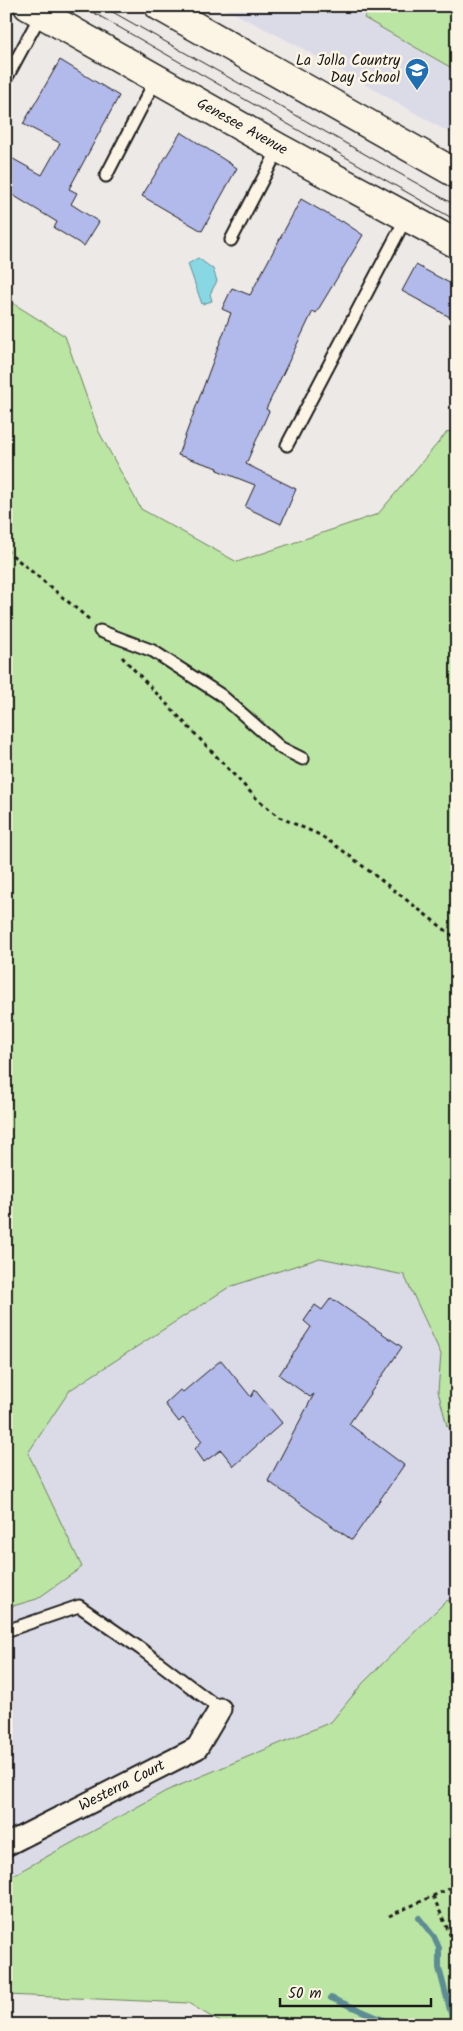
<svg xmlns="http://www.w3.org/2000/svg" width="463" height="2031" font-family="Kalam,sans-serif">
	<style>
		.built { fill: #dbdbe8 }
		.green { fill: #bbe5a2; stroke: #6c805f }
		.water { fill: #88d8e4; stroke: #5d8d94 }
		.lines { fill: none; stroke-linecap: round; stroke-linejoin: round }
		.stream { stroke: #5d8d94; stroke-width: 6 }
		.building { fill: #b2baeb; stroke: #1c1c1c }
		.service-casing { stroke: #1c1c1c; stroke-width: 15 }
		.minor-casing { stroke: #1c1c1c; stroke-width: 25 }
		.primary-casing { stroke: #1c1c1c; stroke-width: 31 }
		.path { stroke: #1c1c1c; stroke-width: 3; stroke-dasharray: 4 4; stroke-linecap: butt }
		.service { stroke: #fcf5e5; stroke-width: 11 }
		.minor { stroke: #fcf5e5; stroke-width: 21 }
		.primary { stroke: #fcf5e5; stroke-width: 28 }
		.tram { stroke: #1c1c1c; stroke-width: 1 }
		.labels { text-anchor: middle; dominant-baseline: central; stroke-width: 5; stroke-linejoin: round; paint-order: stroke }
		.poi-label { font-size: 15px; fill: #1c1c1c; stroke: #fcf5e5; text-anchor: end }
		.street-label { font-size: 15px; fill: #1c1c1c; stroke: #fcf5e5 }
	</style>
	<rect width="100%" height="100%" fill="#ede9e6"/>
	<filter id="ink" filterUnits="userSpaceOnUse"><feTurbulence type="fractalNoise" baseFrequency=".02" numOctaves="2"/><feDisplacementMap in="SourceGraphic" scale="10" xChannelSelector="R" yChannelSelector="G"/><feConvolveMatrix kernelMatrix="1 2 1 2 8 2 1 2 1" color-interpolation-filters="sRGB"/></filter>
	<g filter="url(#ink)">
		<g class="built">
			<path d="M 220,6 L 457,6 L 457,137 L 298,46 Z"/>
			<path d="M 237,1231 L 457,1287 L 457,1652 L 6,1936 L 6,1407 Z"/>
		</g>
		<g class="green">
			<path d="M 370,6 L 457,6 L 457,71 L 364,18 Z"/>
			<path d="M 6,299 L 65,336 L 99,432 L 141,509 L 237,562 L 378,514 L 448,431 L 457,434 L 457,1433 L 447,1426 L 438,1391 L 441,1354 L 404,1275 L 320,1258 L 229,1287 L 70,1390 L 28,1453 L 82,1567 L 37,1599 L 6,1608 Z"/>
			<path d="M 457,1598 L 457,2025 L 225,2025 L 188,2003 L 6,1995 L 6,1879 L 166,1791 L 331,1722 L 363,1683 L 446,1601 Z"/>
		</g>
		<path class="water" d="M 198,258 L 213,269 L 217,281 L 210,294 L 212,301 L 202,304 L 188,264 Z"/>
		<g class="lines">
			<g class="stream">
				<path d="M 419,1918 L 434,1937 L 439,1948 L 439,1968 L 454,2025"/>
				<path d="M 331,1998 L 395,2025"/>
			</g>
		</g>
		<g class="building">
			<path d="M 60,60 L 119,96 L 69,189 L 77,193 L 71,204 L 99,222 L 84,246 L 54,228 L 57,222 L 6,191 L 6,155 L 42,175 L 60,143 L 23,124 Z"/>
			<path d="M 181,132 L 237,168 L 202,231 L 142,196 Z"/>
			<path d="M 301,199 L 341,222 L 342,221 L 363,235 L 316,313 L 313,311 L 266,409 L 269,411 L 246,464 L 296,489 L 281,524 L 245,507 L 255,485 L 217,470 L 218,468 L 178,455 L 231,313 L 222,309 L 232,288 L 250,295 Z"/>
			<path d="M 416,265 L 457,287 L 457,321 L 402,291 Z"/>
			<path d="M 331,1298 L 402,1347 L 349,1424 L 404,1465 L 352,1540 L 268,1481 L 314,1394 L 310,1397 L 279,1375 L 311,1327 L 304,1321 L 315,1305 L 322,1310 Z"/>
			<path d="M 221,1360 L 251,1397 L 255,1390 L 282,1423 L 234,1466 L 221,1450 L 204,1462 L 195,1449 L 202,1441 L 183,1418 L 179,1422 L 165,1404 L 180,1390 L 183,1392 Z"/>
		</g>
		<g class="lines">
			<defs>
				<g id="service">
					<path d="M 6,79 L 41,14"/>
					<path d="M 106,176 L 156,79"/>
					<path d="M 231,240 L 279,148"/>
					<path d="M 287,445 L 407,216"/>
					<path d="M 100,631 L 153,651 L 221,695 L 281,748 L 303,759"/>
					<path d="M 6,1631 L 79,1606 L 141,1649 L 220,1709"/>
				</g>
				<path id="minor" d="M 6,1845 L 197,1748 L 220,1709"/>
				<g id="primary">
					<path d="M 28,6 L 279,148 L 457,244"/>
					<path d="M 159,6 L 457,174"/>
				</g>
			</defs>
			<use href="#service" class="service-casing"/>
			<use href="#minor" class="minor-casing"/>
			<use href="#primary" class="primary-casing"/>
			<g class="path">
				<path d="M 6,550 L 90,620"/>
				<path d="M 122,657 L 255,797 L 279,817 L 320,835 L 342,850 L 457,939"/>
				<path d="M 433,1896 L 452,1939"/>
				<path d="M 389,1916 L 457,1885"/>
			</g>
			<use href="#service" class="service"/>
			<use href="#minor" class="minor"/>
			<use href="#primary" class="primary"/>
			<g class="tram">
				<path d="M 82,6 L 457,221"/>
				<path d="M 102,6 L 457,206"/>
			</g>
		</g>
	</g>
	<defs>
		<symbol id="school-pin" viewBox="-11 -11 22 30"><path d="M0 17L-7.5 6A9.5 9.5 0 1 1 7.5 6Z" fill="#1f6fb2" stroke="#fcf5e5"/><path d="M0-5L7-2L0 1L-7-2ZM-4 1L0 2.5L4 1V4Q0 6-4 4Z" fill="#fff"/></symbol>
	</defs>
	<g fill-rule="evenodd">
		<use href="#school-pin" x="403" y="56" width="28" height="38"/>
	</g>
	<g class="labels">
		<g class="poi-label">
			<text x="400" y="61">La Jolla Country<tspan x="400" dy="17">Day School</tspan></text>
		</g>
		<g class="street-label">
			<text transform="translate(242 127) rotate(29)">Genesee Avenue</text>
			<text transform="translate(122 1786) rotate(-27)">Westerra Court</text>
		</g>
	</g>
	<rect width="463" height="2031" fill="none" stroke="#fcf5e5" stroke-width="25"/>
	<rect x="12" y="12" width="438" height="2006" fill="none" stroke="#1c1c1c" stroke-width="2" filter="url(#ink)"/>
	<path d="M280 1998v8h151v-8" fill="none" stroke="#1c1c1c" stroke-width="2.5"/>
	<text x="288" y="1998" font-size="15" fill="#1c1c1c" stroke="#fcf5e5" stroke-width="4" paint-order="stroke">50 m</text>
</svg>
